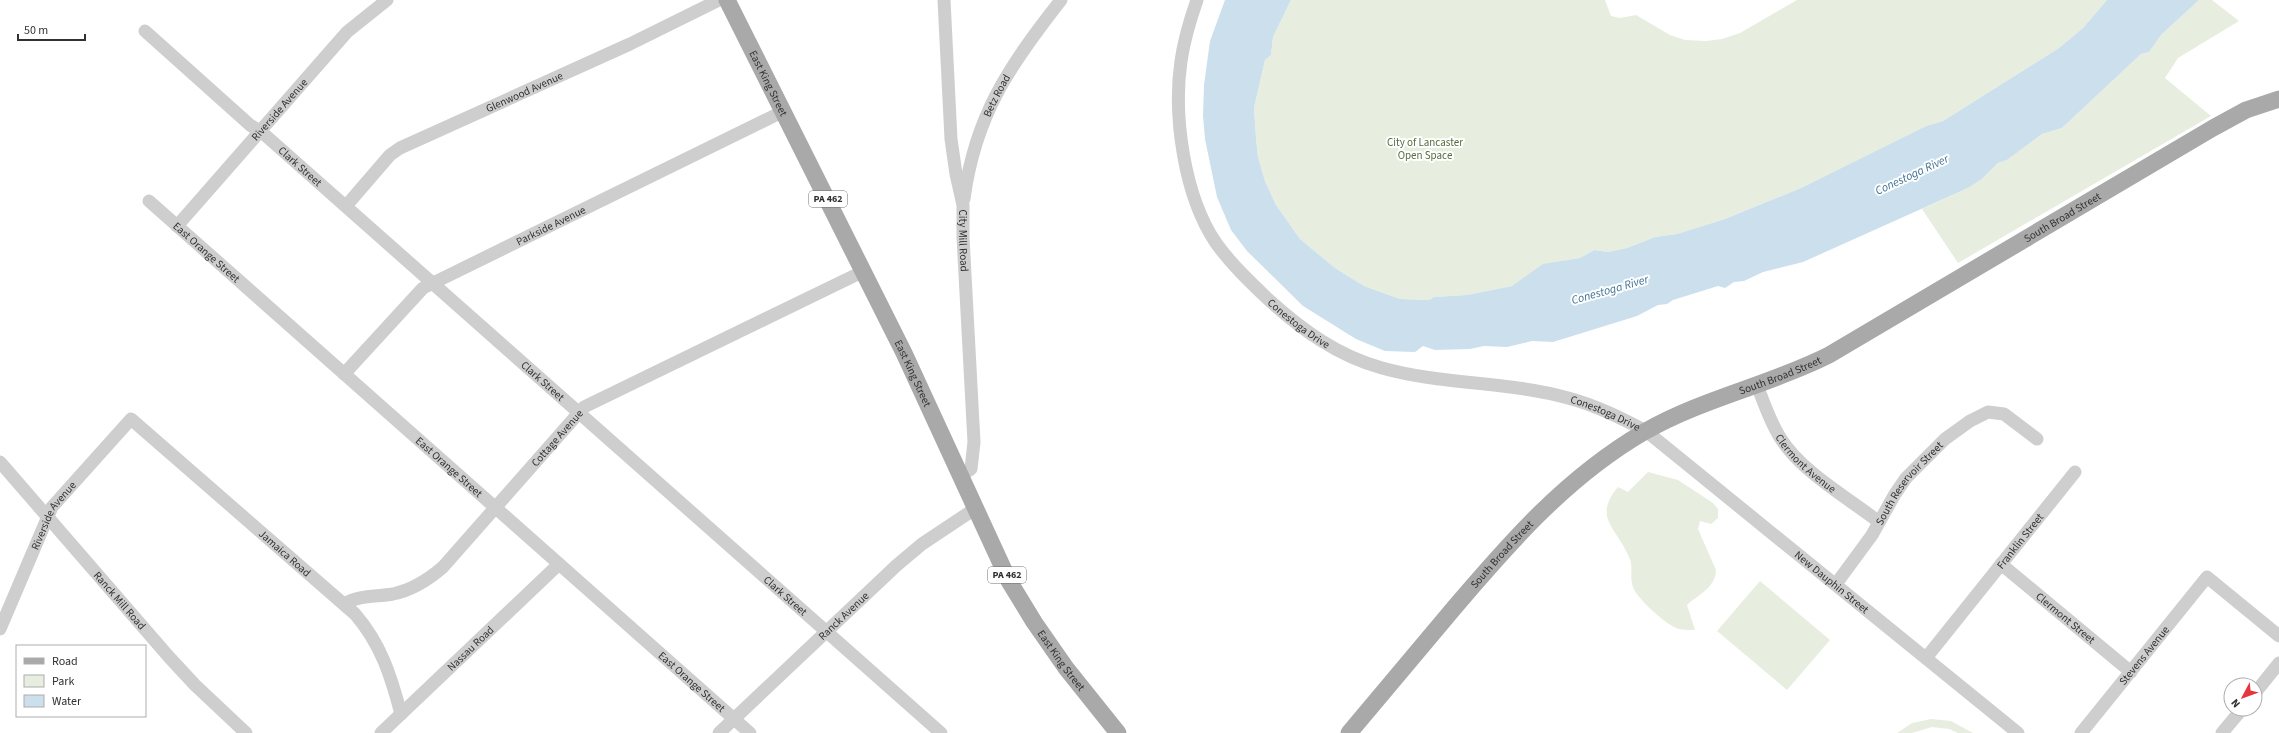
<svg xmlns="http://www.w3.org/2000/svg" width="2279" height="733" font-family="'Source Sans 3',sans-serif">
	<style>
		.green { fill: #e7eedf }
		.water { fill: #ccdfed }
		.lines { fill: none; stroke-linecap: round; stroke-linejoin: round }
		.minor { stroke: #cecece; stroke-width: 13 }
		.major { stroke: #a9a9a9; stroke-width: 17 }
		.labels { text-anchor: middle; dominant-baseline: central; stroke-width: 4; stroke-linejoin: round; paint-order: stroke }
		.shield { fill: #fff; stroke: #6f6f6f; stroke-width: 1 }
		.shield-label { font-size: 10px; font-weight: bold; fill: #313131 }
		.street-label { font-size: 11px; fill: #313131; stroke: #fff }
		.park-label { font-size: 11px; fill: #536d3e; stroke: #fff }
		.water-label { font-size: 12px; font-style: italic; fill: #3e7194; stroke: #fff }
	</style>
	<rect width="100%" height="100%" fill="#fff"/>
	<g class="green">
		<path d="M 1291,0 L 1605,0 L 1611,16 L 1620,18 L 1636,15 L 1670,35 L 1685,40 L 1706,41 L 1722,39 L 1740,33 L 1797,0 L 2107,0 L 2083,28 L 2059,48 L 1943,121 L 1926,126 L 1801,188 L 1725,219 L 1677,234 L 1655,237 L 1627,248 L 1608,252 L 1594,250 L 1580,258 L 1557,262 L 1512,286 L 1467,295 L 1434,297 L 1429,300 L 1400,299 L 1364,286 L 1335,268 L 1300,239 L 1276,205 L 1265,181 L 1258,157 L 1256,138 L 1254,108 L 1265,60 L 1271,55 L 1273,37 Z"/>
		<path d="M 2199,0 L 2212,0 L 2239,21 L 2178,58 L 2165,78 L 2211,116 L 1958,263 L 1922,209 L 1968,188 L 1982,179 L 1998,163 L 2007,160 L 2042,134 L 2062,128 L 2141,54 L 2149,52 L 2161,35 Z"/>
		<path d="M 1648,472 L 1678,480 L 1713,503 L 1718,509 L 1718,518 L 1711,524 L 1700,521 L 1698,529 L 1716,570 C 1716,587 1698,595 1687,605 L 1695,630 C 1689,630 1681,630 1676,628 C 1665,623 1637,599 1633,587 C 1629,577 1634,567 1629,557 C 1617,528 1592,518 1618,487 L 1628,492 Z"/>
		<path d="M 1760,581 L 1830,640 L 1787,690 L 1717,631 Z"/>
		<path d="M 1931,719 L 1951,721 L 1973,733 L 1958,733 L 1949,729 L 1932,727 L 1912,733 L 1897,733 L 1912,723 Z"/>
	</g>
	<path class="water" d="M 1225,0 L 1291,0 L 1273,37 L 1271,55 L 1265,60 L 1254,108 L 1256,138 L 1258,157 L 1265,181 L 1276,205 L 1300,239 L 1335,268 L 1364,286 L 1400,299 L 1429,300 L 1434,297 L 1467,295 L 1512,286 L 1543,264 L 1580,258 L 1594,250 L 1608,252 L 1627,248 L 1655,237 L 1677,234 L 1725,219 L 1801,188 L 1926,126 L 1943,121 L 2059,48 L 2083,28 L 2107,0 L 2199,0 L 2161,35 L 2149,52 L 2141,54 L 2062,128 L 2042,134 L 2007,160 L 1998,163 L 1982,179 L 1968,188 L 1803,262 L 1763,272 L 1744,281 L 1734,282 L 1725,288 L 1718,286 L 1673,300 L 1667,304 L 1658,305 L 1637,316 L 1553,342 L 1532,341 L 1507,347 L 1484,346 L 1470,349 L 1435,350 L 1423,346 L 1415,352 L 1385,351 L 1356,339 L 1303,306 L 1247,251 L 1231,230 L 1217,197 L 1205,139 L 1203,116 L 1204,85 L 1210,41 Z"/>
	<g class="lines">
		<g class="minor">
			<path id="s1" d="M 944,0 L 951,139 L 956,174 L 963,205 L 963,237 L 974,442 L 971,469 L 960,476"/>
			<path id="s2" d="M 1197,0 C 1190,20 1184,40 1181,61 C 1173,116 1184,196 1216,243 C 1231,264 1250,282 1269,300 C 1302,330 1338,356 1382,368 C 1443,385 1507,381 1568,398 C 1595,405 1621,418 1646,431 L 2018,733"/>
			<path id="s3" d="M 145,31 L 250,125 L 265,135 L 941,733"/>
			<path id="s4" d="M 964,199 C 975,115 1010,65 1061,0"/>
			<path id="s5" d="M 149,201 L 750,733"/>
			<path id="s6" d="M 346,206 L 390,155 L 400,148 L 630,44 L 719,0"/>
			<path id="s7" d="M 177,226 L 347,32 L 387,0"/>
			<path id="s8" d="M 344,374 L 423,288 L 784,111"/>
			<path id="s9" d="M 1757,385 C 1764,403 1770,422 1781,439 C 1802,472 1848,498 1879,522"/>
			<path id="s10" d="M 0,462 L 169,657 L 195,685 L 246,733"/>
			<path id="s11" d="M 2001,564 L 2131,672"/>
			<path id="s12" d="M 1836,584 L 1872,535 L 1895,494 L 1906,478 L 1945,439 L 1970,421 L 1988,412 L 2004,414 L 2037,439"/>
			<path id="s13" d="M 344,604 C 359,595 376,597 393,594 C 412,590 428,580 443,567 L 584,407 L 864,271"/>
			<path id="s14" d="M 0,629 L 52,507 L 131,419 L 355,614 C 381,644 391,676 401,714"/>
			<path id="s15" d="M 1926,658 L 2075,472"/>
			<path d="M 2255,693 L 2279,663"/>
			<path id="s16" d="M 381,733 L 559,564"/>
			<path id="s17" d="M 719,733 L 897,565 L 922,544 L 976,508"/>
			<path id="s18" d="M 2081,733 L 2207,577 L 2279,636"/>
			<path d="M 2222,733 L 2242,709"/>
		</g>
		<g class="major">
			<path id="s19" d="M 727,0 L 904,353 L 1009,581 L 1034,622 L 1066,668 L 1118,733"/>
			<path id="s20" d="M 1349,733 C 1384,691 1419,650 1454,608 C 1511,541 1567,477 1644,432 C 1703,398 1770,385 1829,355 L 2213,128 L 2246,110 L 2279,99"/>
		</g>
	</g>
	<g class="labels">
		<g class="shield">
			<rect x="809" y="191" width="38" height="16" rx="3"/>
			<rect x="988" y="567" width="38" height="16" rx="3"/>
		</g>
		<g class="shield-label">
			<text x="828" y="199">PA 462</text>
			<text x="1007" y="575">PA 462</text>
		</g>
		<g class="street-label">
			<text stroke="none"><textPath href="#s19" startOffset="93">East King Street</textPath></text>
			<text stroke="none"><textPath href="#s6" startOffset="216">Glenwood Avenue</textPath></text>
			<text stroke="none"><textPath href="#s4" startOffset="109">Betz Road</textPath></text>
			<text stroke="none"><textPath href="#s7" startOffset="155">Riverside Avenue</textPath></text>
			<text stroke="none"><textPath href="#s3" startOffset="206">Clark Street</textPath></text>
			<text stroke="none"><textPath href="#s20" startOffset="895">South Broad Street</textPath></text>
			<text stroke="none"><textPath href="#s8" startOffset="259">Parkside Avenue</textPath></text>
			<text stroke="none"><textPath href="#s1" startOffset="242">City Mill Road</textPath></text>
			<text stroke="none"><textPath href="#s5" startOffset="77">East Orange Street</textPath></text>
			<text stroke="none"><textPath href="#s2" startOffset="368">Conestoga Drive</textPath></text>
			<text stroke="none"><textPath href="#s19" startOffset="417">East King Street</textPath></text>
			<text stroke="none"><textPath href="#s20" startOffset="571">South Broad Street</textPath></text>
			<text stroke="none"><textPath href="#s3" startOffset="530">Clark Street</textPath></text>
			<text stroke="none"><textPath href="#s2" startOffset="692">Conestoga Drive</textPath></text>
			<text stroke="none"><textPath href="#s13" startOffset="280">Cottage Avenue</textPath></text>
			<text stroke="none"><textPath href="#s9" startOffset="94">Clermont Avenue</textPath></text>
			<text stroke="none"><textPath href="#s5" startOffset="401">East Orange Street</textPath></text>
			<text stroke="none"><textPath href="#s12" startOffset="125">South Reservoir Street</textPath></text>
			<text stroke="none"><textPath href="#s14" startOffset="126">Riverside Avenue</textPath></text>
			<text stroke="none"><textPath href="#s15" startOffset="150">Franklin Street</textPath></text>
			<text stroke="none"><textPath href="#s14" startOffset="455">Jamaica Road</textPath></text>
			<text stroke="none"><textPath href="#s20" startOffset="235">South Broad Street</textPath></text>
			<text stroke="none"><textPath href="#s2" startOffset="976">New Dauphin Street</textPath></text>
			<text stroke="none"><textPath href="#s3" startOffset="854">Clark Street</textPath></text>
			<text stroke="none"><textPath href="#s10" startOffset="183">Ranck Mill Road</textPath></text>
			<text stroke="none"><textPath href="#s17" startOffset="171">Ranck Avenue</textPath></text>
			<text stroke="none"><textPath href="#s11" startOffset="84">Clermont Street</textPath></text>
			<text stroke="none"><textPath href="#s16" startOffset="123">Nassau Road</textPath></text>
			<text stroke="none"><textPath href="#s18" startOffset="100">Stevens Avenue</textPath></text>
			<text stroke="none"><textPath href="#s19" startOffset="741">East King Street</textPath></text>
			<text stroke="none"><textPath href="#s5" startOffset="725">East Orange Street</textPath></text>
		</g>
		<g class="park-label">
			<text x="1425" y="142">City of Lancaster<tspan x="1425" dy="13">Open Space</tspan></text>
		</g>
		<g class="water-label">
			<text transform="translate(1912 175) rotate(-25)">Conestoga River</text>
			<text transform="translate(1610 290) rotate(-16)">Conestoga River</text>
		</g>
	</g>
	<rect x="16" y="645" width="130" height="72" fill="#ffffff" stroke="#adadad"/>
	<rect x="24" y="658" width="20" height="6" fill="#a9a9a9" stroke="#adadad"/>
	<text x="52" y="665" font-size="12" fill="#313131">Road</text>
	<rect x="24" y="675" width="20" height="12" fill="#e7eedf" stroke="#adadad"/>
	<text x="52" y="685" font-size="12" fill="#313131">Park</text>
	<rect x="24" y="695" width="20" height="12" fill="#ccdfed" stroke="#adadad"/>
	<text x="52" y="705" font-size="12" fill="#313131">Water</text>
	<g transform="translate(2243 697) rotate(229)"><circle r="19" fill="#ffffff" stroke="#adadad"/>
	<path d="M0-3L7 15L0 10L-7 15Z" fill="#e5363f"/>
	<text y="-6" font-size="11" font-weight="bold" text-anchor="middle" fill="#313131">N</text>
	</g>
	<path d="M18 34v6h67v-6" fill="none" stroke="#313131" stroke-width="2"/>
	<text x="24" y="34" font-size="12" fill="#313131" stroke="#ffffff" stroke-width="3" paint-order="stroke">50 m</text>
</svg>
